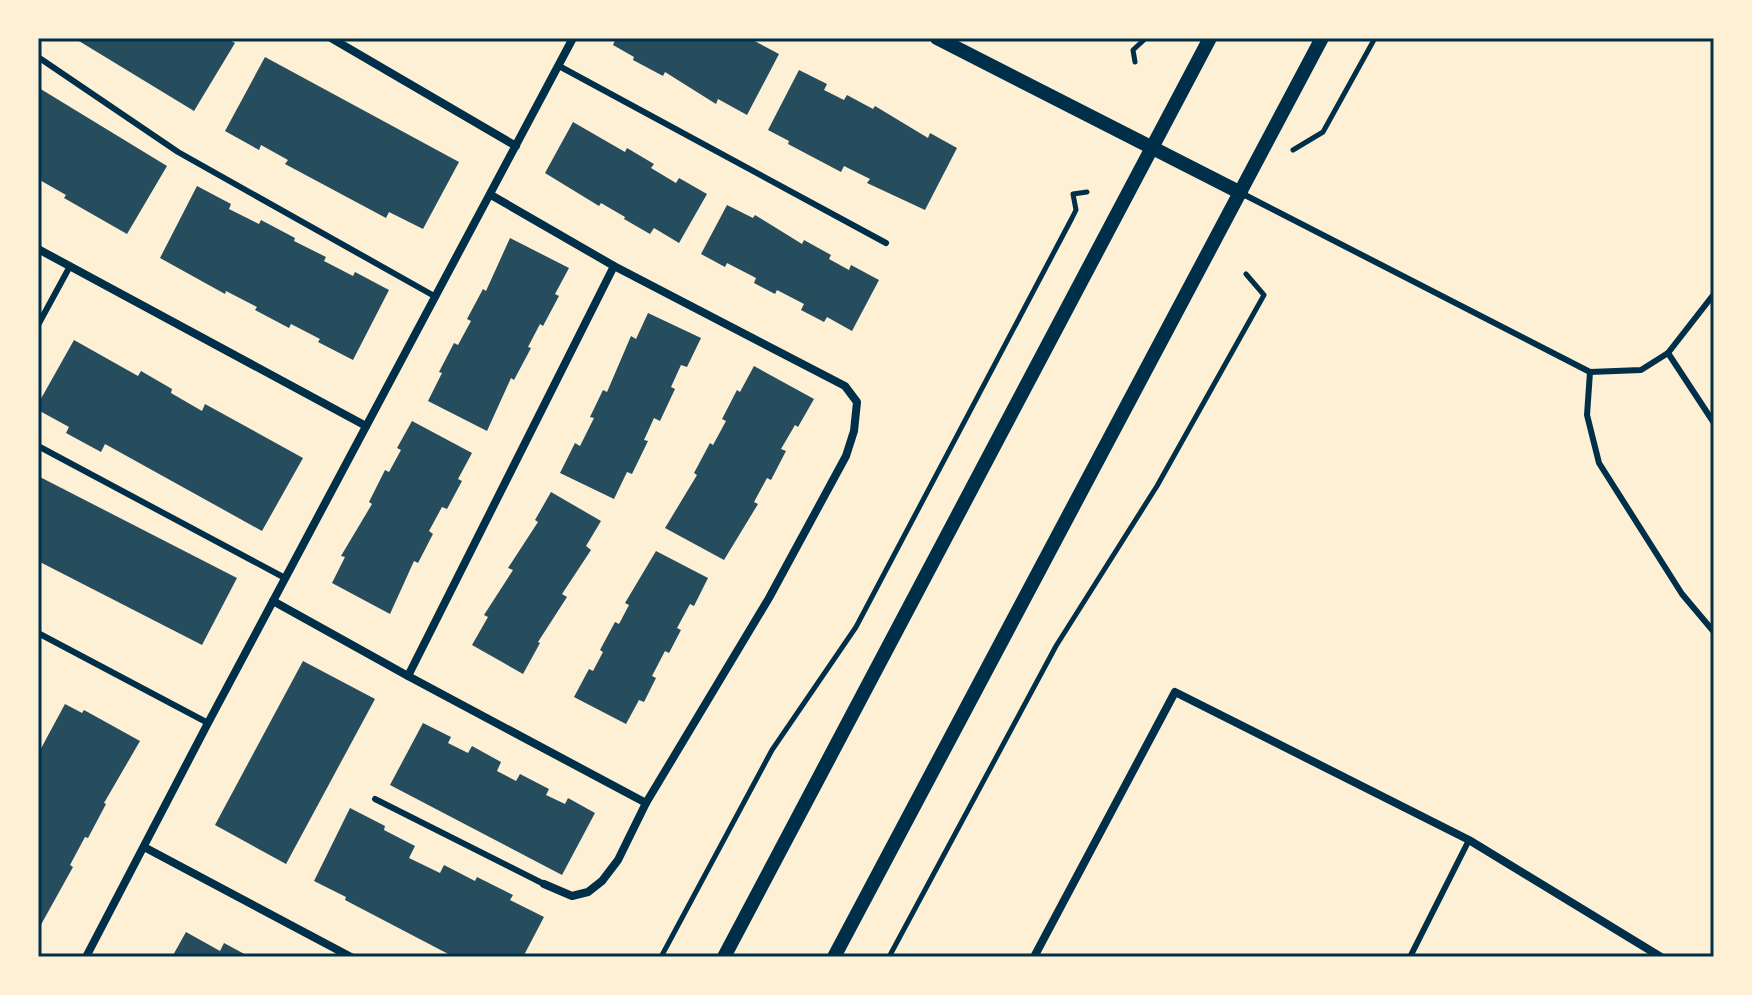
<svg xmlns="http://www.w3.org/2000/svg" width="1752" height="995" font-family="Montserrat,sans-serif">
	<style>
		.building { fill: #264d5e }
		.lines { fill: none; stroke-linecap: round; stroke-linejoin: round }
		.path { stroke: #003049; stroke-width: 5 }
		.service { stroke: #003049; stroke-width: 6 }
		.minor { stroke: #003049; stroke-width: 8 }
		.tertiary { stroke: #003049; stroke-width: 14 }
		.neatline { fill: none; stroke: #003049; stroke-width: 3 }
	</style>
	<rect width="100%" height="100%" fill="#fdf0d5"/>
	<g class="building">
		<path d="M 74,38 L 226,38 L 235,43 L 194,111 Z"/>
		<path d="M 616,38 L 741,38 L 746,41 L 749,38 L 779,54 L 747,115 L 718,99 L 716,104 L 665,72 L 663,76 L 633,60 L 634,57 L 613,45 Z"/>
		<path d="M 265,57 L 459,162 L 423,229 L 389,212 L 386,218 L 285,164 L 288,160 L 261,145 L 259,150 L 225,131 Z"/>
		<path d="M 799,70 L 827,84 L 824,90 L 844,100 L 847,95 L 873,109 L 875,106 L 928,138 L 930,133 L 957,148 L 925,210 L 867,183 L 870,179 L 844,166 L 841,172 L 788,144 L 789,141 L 768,130 Z"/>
		<path d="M 39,88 L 167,166 L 127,234 L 64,198 L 66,195 L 38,179 Z"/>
		<path d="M 573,122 L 625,152 L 627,148 L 654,164 L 651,168 L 676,183 L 679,178 L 707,194 L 679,243 L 654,228 L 650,234 L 624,219 L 625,217 L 601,203 L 599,206 L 545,173 Z"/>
		<path d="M 197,186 L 231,204 L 229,209 L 259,224 L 261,220 L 295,238 L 294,241 L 326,257 L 324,261 L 353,276 L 355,272 L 389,290 L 353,360 L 318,342 L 320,339 L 291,324 L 289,328 L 255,310 L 257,307 L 226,291 L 225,294 L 160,258 Z"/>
		<path d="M 727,205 L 753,218 L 755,215 L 802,244 L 804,240 L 831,255 L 829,259 L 849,270 L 851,265 L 879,280 L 852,331 L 827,317 L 824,322 L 801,310 L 804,304 L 777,290 L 775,294 L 754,283 L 756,278 L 727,263 L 725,267 L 701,254 Z"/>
		<path d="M 510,238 L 569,268 L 555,294 L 559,296 L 543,326 L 540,324 L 528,347 L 531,348 L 514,380 L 511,378 L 487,431 L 428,401 L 442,373 L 439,372 L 454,343 L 458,345 L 471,321 L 467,319 L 483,289 L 486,291 Z"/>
		<path d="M 648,313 L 701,338 L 687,367 L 681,365 L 671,387 L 675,389 L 660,421 L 654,418 L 644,440 L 648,441 L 632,474 L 627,472 L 614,499 L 560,473 L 575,443 L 580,446 L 594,418 L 590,417 L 603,390 L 607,392 L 631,336 L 636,339 Z"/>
		<path d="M 74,340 L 138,376 L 141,371 L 172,389 L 171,393 L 202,411 L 205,404 L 303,458 L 262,531 L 105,444 L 101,452 L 66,433 L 69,427 L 38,410 L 38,404 Z"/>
		<path d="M 754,366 L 814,399 L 798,427 L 795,425 L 781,449 L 786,451 L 771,480 L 767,478 L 754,502 L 758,504 L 724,560 L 665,528 L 697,475 L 694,473 L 710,443 L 713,445 L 726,421 L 722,419 L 737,390 L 740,392 Z"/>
		<path d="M 412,421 L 472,453 L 458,479 L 462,481 L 447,509 L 442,507 L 429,531 L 433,534 L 418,563 L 414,561 L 390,614 L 332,583 L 345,557 L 341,556 L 372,504 L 369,502 L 385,470 L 389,472 L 401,450 L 397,448 Z"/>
		<path d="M 38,476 L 237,578 L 202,645 L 38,561 Z"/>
		<path d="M 551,492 L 601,521 L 586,546 L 591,550 L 562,594 L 567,597 L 538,642 L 540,643 L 523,674 L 472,645 L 488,617 L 484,615 L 513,570 L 508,568 L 538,522 L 535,520 Z"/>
		<path d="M 656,551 L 708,578 L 694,606 L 690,604 L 677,628 L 681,630 L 669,653 L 665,651 L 652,676 L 656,678 L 644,702 L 639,700 L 626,724 L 574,697 L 589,669 L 593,671 L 603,652 L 600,650 L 615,622 L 619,624 L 629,605 L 625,603 Z"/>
		<path d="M 303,661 L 375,699 L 286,864 L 215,825 Z"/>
		<path d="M 65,704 L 82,713 L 84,710 L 140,741 L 104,803 L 106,804 L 88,838 L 85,837 L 70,865 L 73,867 L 38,930 L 38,754 Z"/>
		<path d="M 423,723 L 451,737 L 448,743 L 468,753 L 472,746 L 501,762 L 497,771 L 516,781 L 520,774 L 549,789 L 546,795 L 565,804 L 568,798 L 595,813 L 562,875 L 390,785 Z"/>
		<path d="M 350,808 L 385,826 L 384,830 L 415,846 L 409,858 L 440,873 L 444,865 L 475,881 L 477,877 L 513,895 L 510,900 L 544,917 L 523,957 L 454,957 L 345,900 L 346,897 L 314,881 Z"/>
		<path d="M 186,932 L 220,951 L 224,943 L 250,957 L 172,957 Z"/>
	</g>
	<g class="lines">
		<g class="path">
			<path d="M 1135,62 L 1133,50 L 1146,38"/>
			<path d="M 1293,150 L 1323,132 L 1375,38"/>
			<path d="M 661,957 L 772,750 L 856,627 L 1072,218 L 1076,210 L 1073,194 L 1087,192"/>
			<path d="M 889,957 L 1056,646 L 1157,486 L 1264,295 L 1246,274"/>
		</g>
		<g class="service">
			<path d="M 38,57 L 178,152 L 436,297"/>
			<path d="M 559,66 L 886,243"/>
			<path d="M 1241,193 L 1590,372 L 1641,370 L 1668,353 L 1714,423"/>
			<path d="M 38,325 L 69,268"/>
			<path d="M 1668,353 L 1714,294"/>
			<path d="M 1590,372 L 1587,415 L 1599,463 L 1682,594 L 1714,632"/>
			<path d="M 38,446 L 285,578"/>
			<path d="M 38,633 L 208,723"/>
			<path d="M 375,799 L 544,884"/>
			<path d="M 1410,957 L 1469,840"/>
		</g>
		<g class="minor">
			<path d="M 331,38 L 516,146"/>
			<path d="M 491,195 L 614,266 L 845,386 L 857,402 L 854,431 L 846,456 L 769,598 L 646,803 L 618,860 L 602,881 L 588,892 L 572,896 L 544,884"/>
			<path d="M 38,249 L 366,426"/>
			<path d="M 273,601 L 408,676 L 646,803"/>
			<path d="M 408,676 L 614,266"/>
			<path d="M 144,847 L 351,957"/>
			<path d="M 86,957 L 208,723 L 573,38"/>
			<path d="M 1034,957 L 1175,692 L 1469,840 L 1661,957"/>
		</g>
		<g class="tertiary">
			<path d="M 937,38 L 1241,193"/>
			<path d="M 724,957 L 1210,38"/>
			<path d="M 834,957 L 1322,38"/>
		</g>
	</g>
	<rect width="1752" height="995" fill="none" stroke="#fdf0d5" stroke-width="80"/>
	<rect x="40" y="40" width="1672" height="915" class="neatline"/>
</svg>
